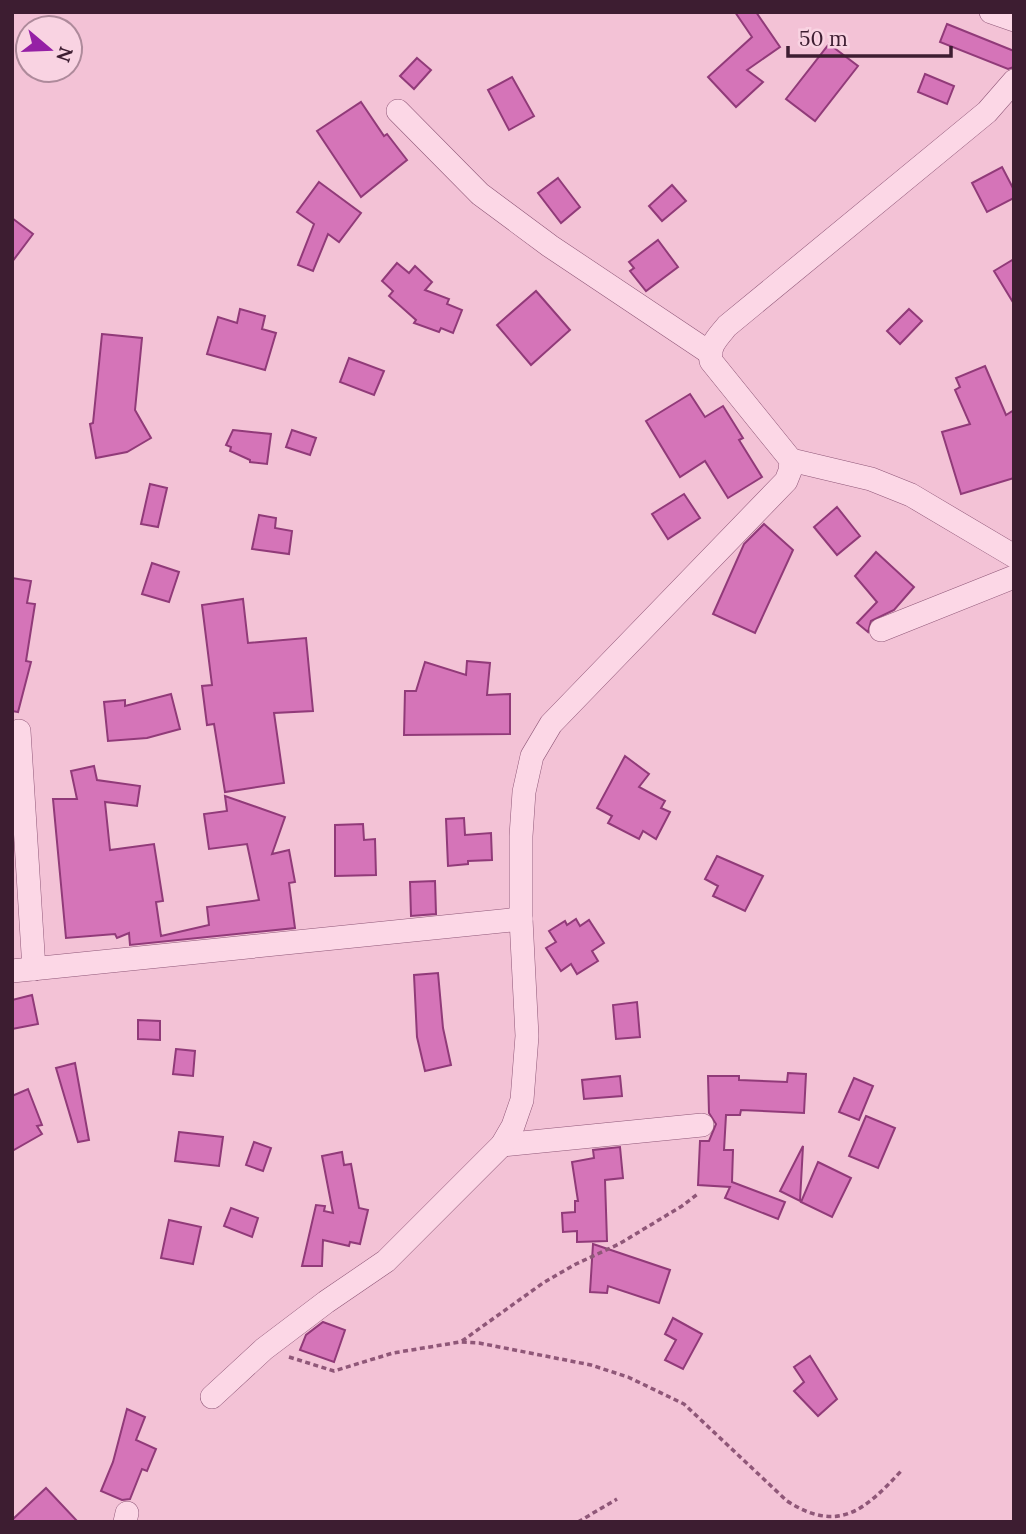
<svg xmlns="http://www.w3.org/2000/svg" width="1026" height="1534" font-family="Lora,serif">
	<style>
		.building { fill: #d574b8; stroke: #913a79; stroke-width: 2 }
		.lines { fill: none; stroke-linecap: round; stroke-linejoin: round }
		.minor-casing { stroke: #8f5778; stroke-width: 24 }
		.path { stroke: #8f5778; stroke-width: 3.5; stroke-dasharray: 5 3.5; stroke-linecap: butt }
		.minor { stroke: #fcd7e6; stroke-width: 23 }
	</style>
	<rect width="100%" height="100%" fill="#f3c2d6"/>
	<g class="building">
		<path d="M 735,12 L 756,12 L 780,47 L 747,70 L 763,82 L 736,107 L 708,77 L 752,37 Z"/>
		<path d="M 947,24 L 1014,51 L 1014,67 L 1008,69 L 940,42 Z"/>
		<path d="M 829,44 L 858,66 L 815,121 L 786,99 Z"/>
		<path d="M 417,58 L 431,70 L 414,89 L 400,76 Z"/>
		<path d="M 925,74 L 954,86 L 947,104 L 918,92 Z"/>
		<path d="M 512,77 L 534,116 L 509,130 L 488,90 Z"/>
		<path d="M 361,102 L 384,136 L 387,134 L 407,160 L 361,197 L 317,131 Z"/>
		<path d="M 1002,167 L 1014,190 L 1014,198 L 987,212 L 972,183 Z"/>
		<path d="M 558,178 L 580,207 L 561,223 L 538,193 Z"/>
		<path d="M 319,182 L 361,213 L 339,242 L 328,234 L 313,271 L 298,265 L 314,224 L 297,212 Z"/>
		<path d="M 672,185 L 686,201 L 662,221 L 649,206 Z"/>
		<path d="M 12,218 L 33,234 L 12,262 Z"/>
		<path d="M 658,240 L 678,267 L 646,291 L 630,271 L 634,268 L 629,262 Z"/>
		<path d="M 1014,259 L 1014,304 L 994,271 Z"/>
		<path d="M 397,263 L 409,273 L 415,266 L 432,282 L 425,290 L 449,299 L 447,304 L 462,310 L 453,333 L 441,328 L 439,332 L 414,323 L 416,320 L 389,296 L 393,291 L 382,281 Z"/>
		<path d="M 536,291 L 570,330 L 531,365 L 497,325 Z"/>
		<path d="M 240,309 L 265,316 L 262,329 L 276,333 L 265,370 L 207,354 L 218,317 L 237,323 Z"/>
		<path d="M 909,309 L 922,321 L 900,344 L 887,331 Z"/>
		<path d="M 102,334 L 142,338 L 135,410 L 151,438 L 127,452 L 96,458 L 90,424 L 93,423 Z"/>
		<path d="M 349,358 L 384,371 L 374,395 L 340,382 Z"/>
		<path d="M 985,366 L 1006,415 L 1014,410 L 1014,478 L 961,494 L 942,432 L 970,424 L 955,390 L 960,387 L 956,378 Z"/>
		<path d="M 690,394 L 705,417 L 723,406 L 743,438 L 739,440 L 762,477 L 728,498 L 705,461 L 680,477 L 646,421 Z"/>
		<path d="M 233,430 L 271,434 L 267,464 L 250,462 L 250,460 L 230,451 L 231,447 L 226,445 Z"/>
		<path d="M 292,430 L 316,438 L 310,455 L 286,447 Z"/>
		<path d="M 150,484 L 167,488 L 158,527 L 141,524 Z"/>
		<path d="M 684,494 L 700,518 L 668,539 L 652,514 Z"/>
		<path d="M 837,507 L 860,536 L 837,555 L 814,527 Z"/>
		<path d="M 259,515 L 276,518 L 275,528 L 292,531 L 289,554 L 252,549 Z"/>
		<path d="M 764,524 L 793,550 L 755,633 L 713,614 L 744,544 Z"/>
		<path d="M 876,552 L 914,587 L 894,610 L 871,621 L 868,632 L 857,623 L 877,602 L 855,576 Z"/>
		<path d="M 152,563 L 179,572 L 169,602 L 142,594 Z"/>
		<path d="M 12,578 L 31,581 L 27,603 L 35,604 L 26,661 L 31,662 L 18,712 L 12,711 Z"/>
		<path d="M 243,599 L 248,643 L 306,638 L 313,711 L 274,713 L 284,783 L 225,792 L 214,724 L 207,725 L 202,686 L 212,685 L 202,605 Z"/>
		<path d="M 467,661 L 490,663 L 487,695 L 510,694 L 510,734 L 404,735 L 405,691 L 416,691 L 425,662 L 466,675 Z"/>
		<path d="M 171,694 L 180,729 L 147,738 L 108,741 L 104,702 L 125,700 L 125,706 Z"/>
		<path d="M 625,756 L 649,774 L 639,787 L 665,801 L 661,808 L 670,812 L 656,839 L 643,831 L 639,839 L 608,823 L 612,816 L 597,808 Z"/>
		<path d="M 94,766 L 97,780 L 140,786 L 137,806 L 105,802 L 110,850 L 154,844 L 163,901 L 156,902 L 161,936 L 209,925 L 207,907 L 259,900 L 247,844 L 209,849 L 204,814 L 227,811 L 225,796 L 285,817 L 272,854 L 289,850 L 295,882 L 289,883 L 295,928 L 130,945 L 129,933 L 117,938 L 115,934 L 66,938 L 53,799 L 77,799 L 71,771 Z"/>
		<path d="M 464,818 L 465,835 L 491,833 L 492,860 L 468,861 L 468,864 L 448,866 L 446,819 Z"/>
		<path d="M 363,824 L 364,840 L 375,839 L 376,875 L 335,876 L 335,825 Z"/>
		<path d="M 717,856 L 763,876 L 745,911 L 713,896 L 718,886 L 705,879 Z"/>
		<path d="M 435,881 L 436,914 L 411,916 L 410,882 Z"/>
		<path d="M 576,919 L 580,926 L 589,920 L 604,943 L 592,951 L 598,961 L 577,974 L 571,964 L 561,971 L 546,948 L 556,942 L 549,931 L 565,921 L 567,925 Z"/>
		<path d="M 438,973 L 443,1028 L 451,1065 L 425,1071 L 417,1037 L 414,975 Z"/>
		<path d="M 32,995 L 38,1024 L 12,1029 L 12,1000 Z"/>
		<path d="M 637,1002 L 640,1037 L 616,1039 L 613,1005 Z"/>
		<path d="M 138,1020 L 160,1021 L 160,1040 L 138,1039 Z"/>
		<path d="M 176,1049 L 195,1051 L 193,1076 L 173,1074 Z"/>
		<path d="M 75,1063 L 89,1140 L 78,1142 L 56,1068 Z"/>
		<path d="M 788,1073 L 806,1074 L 804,1113 L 741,1110 L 740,1115 L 726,1115 L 724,1150 L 733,1150 L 732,1182 L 785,1202 L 778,1219 L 725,1198 L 730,1187 L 698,1185 L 700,1141 L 709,1141 L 716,1124 L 709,1113 L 708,1076 L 739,1076 L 739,1080 L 787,1082 Z"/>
		<path d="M 620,1076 L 622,1096 L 584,1099 L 582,1080 Z"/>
		<path d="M 854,1078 L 873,1086 L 859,1120 L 839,1112 Z"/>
		<path d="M 28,1089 L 42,1125 L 37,1126 L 42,1134 L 12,1151 L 12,1096 Z"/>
		<path d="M 866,1116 L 895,1128 L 878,1168 L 849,1156 Z"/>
		<path d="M 179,1132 L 223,1137 L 219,1166 L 175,1161 Z"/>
		<path d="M 254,1142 L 271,1148 L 263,1171 L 246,1165 Z"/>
		<path d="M 803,1146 L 800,1201 L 780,1191 Z"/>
		<path d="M 620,1147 L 623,1178 L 605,1180 L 607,1241 L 577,1242 L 577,1231 L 563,1232 L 562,1213 L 575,1212 L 575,1201 L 578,1201 L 572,1162 L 594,1158 L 593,1150 Z"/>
		<path d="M 342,1152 L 344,1165 L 351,1164 L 359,1208 L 368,1210 L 360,1244 L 350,1242 L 349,1246 L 323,1240 L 322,1266 L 302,1266 L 316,1205 L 325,1206 L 324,1211 L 333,1213 L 322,1156 Z"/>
		<path d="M 818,1162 L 851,1178 L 832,1217 L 801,1202 Z"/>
		<path d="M 231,1208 L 258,1218 L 252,1237 L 224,1226 Z"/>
		<path d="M 169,1220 L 201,1227 L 193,1264 L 161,1258 Z"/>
		<path d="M 593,1244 L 670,1270 L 659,1303 L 608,1286 L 607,1293 L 590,1292 Z"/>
		<path d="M 673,1318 L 702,1334 L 683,1369 L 665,1360 L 676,1340 L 665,1334 Z"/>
		<path d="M 323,1322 L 345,1330 L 334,1362 L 300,1350 L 306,1335 Z"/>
		<path d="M 810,1356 L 837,1399 L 818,1416 L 794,1391 L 804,1382 L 794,1367 Z"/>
		<path d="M 127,1409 L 145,1417 L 136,1440 L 156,1449 L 147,1471 L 142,1469 L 130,1499 L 122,1500 L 101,1491 L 113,1462 Z"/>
		<path d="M 46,1488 L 78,1522 L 12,1522 L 12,1520 Z"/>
	</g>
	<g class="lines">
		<defs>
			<g id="minor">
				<path d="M 991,12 L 1014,20"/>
				<path d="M 398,111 L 480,194 L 550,246 L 710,353"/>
				<path d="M 791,460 L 871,479 L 911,495 L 1014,556"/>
				<path d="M 881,630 L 1014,577"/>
				<path d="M 19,731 L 34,969"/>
				<path d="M 12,971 L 521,919"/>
				<path d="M 502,1145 L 702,1125"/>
				<path d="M 212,1397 L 264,1349 L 326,1302 L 386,1261 L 502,1145 L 513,1126 L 522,1100 L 527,1036 L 521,919 L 521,836 L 524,792 L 532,756 L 551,724 L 786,481 L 790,471 L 791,460 L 711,361 C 708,346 718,337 727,326 L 987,112 L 1014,81"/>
				<path d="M 125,1522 L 127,1513"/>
			</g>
		</defs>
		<use href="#minor" class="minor-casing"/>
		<g class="path">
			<path d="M 462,1341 L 543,1283 L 576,1264 L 619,1244 L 682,1206 L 699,1193"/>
			<path d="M 289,1357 L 334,1371 L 393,1353 L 460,1342 L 479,1343 L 591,1365 L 628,1377 L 684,1404 L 787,1501 C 839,1534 865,1510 902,1470"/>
			<path d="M 578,1522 L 617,1499"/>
		</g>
		<use href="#minor" class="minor"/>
	</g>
	<rect width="1026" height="1534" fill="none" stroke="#3d1d31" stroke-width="28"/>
	<g transform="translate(49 49) rotate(109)"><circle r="33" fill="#f9d3e2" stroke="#ae8a9b" stroke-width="2"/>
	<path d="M0-5L12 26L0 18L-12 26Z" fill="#9520a5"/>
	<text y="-10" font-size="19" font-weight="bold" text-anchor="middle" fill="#3d1d31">N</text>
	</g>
	<path d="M788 46v10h163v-10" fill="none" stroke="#3d1d31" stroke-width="3.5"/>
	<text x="799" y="46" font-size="21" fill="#3d1d31" stroke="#f9d3e2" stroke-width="5" paint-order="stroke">50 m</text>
</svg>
